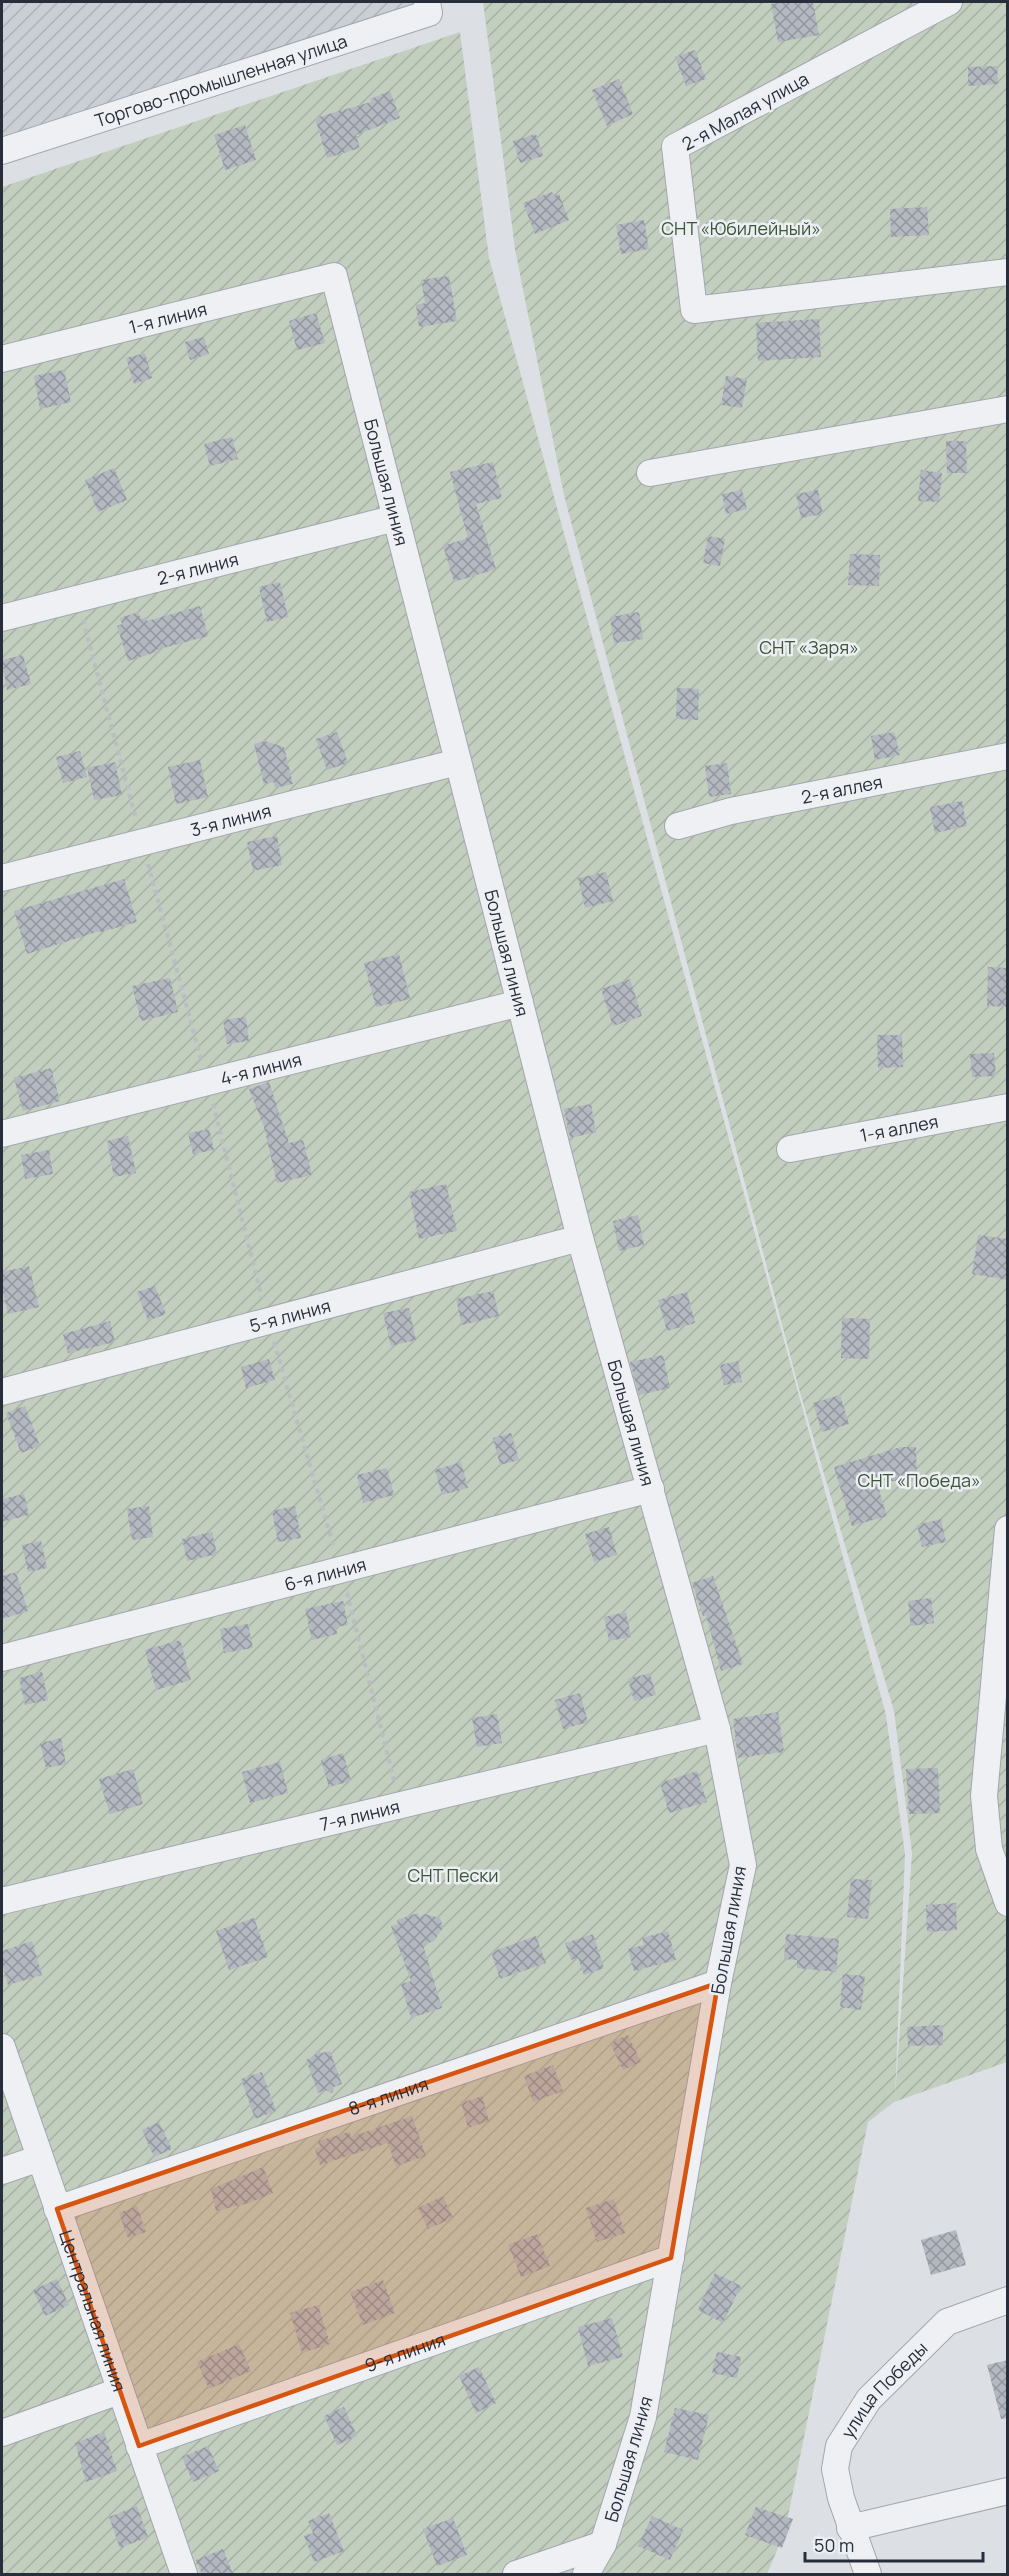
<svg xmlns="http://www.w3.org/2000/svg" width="1009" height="2576" font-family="Manrope,sans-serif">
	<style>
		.industrial { fill: url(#industrial-furrows) }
		.garden { fill: url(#garden-furrows) }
		.building { fill: url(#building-cross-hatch) }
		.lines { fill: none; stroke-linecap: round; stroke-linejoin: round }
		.street-casing { stroke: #a2a7ae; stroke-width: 28 }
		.path { stroke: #babec4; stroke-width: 4; stroke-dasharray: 4.5 4.5; stroke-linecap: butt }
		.street { stroke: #eef0f4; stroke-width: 26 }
		.marked { fill: #d55511; fill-opacity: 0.2; stroke: #d55511; stroke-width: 4.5; stroke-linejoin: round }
		.labels { text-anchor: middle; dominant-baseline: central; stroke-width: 5; stroke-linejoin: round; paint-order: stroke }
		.street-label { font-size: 18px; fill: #272e3a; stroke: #ebeef3 }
		.park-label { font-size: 18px; fill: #3b5535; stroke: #ebeef3 }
	</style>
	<defs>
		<pattern id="industrial-furrows" width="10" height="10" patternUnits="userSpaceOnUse" patternTransform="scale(1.5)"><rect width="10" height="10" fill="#cacfd6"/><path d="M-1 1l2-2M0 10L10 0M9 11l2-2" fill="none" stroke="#aeb2b8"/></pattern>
		<pattern id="garden-furrows" width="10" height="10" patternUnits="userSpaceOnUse" patternTransform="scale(1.5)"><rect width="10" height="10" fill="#c2cebe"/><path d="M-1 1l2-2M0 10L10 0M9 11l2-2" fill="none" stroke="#a7b1a4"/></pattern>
		<pattern id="building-cross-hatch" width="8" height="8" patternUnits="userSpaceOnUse" patternTransform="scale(1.5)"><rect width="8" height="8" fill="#b4b9c1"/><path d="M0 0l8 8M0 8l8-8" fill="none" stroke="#92979e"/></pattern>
	</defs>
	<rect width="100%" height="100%" fill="#dce0e5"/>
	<path class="industrial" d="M 2,2 L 419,2 L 422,29 L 2,164 Z"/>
	<path class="garden" d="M 483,2 L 1007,2 L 1007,2062 L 894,2102 L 868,2122 L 785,2531 L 767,2574 L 2,2574 L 2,187 L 460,32 L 489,258 L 886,1715 L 905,1854 L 895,2098 L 912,1853 L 894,1711 L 799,1389 L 564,495 L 515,249 Z"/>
	<g class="building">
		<path d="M 784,2 L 813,2 L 819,35 L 778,42 L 771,4 Z"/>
		<path d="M 695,50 L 706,79 L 686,86 L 675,57 Z"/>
		<path d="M 997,66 L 998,84 L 968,86 L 968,67 Z"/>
		<path d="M 619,79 L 633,114 L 607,126 L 592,90 Z"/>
		<path d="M 390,91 L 400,118 L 356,135 L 360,148 L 327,158 L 315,118 L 371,102 L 370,99 Z"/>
		<path d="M 245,125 L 256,160 L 225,170 L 214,135 Z"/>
		<path d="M 536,134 L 543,156 L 520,163 L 513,141 Z"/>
		<path d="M 552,192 L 554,196 L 559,194 L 569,220 L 535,234 L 523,203 Z"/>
		<path d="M 927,207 L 929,235 L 891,237 L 890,209 Z"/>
		<path d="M 644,220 L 649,249 L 621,254 L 616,225 Z"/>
		<path d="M 449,276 L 457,321 L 419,327 L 416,305 L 425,303 L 421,280 Z"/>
		<path d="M 316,313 L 325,343 L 297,350 L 289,321 Z"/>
		<path d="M 819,319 L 821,357 L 758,361 L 756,323 Z"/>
		<path d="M 204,337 L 209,354 L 190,360 L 185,342 Z"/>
		<path d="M 145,353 L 152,378 L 134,384 L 126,358 Z"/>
		<path d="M 64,370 L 71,402 L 40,409 L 34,376 Z"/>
		<path d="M 726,376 L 747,379 L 742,408 L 721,405 Z"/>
		<path d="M 232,437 L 238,459 L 210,466 L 204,444 Z"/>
		<path d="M 946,441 L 966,441 L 967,473 L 947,473 Z"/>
		<path d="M 493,462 L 502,498 L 476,504 L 496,569 L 454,582 L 443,546 L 468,538 L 450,472 Z"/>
		<path d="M 114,468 L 127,500 L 98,512 L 85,480 Z"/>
		<path d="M 921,470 L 942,473 L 939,502 L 918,501 Z"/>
		<path d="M 742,490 L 747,509 L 726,514 L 722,494 Z"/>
		<path d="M 818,490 L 823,514 L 801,518 L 796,494 Z"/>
		<path d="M 708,536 L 725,539 L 720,566 L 703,563 Z"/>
		<path d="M 850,554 L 880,555 L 879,586 L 848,585 Z"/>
		<path d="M 280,582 L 288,617 L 267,622 L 259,587 Z"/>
		<path d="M 200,606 L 208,636 L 156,650 L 156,652 L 128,661 L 117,626 L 122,624 L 120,618 L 138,612 L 141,619 L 146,617 L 147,621 Z"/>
		<path d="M 639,612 L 643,639 L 614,643 L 610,617 Z"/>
		<path d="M 23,655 L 31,684 L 7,690 L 2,660 Z"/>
		<path d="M 677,688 L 699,689 L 698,720 L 676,719 Z"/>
		<path d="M 337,732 L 348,763 L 327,770 L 316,739 Z"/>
		<path d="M 894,732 L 900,755 L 875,760 L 871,736 Z"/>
		<path d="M 265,741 L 284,747 L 293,784 L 275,788 L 274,782 L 264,784 L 254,744 Z"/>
		<path d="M 80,751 L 87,777 L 63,783 L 56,757 Z"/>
		<path d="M 200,760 L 208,797 L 176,804 L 168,767 Z"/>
		<path d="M 115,762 L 122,795 L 94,800 L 87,768 Z"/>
		<path d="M 727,763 L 731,794 L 709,797 L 705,766 Z"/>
		<path d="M 962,801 L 967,826 L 935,833 L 930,807 Z"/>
		<path d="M 277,836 L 282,865 L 253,871 L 247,842 Z"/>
		<path d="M 606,872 L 613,901 L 585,908 L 578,878 Z"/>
		<path d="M 124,879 L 137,922 L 101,932 L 100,931 L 27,954 L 14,911 Z"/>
		<path d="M 399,954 L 410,999 L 376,1007 L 364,963 Z"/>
		<path d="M 988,967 L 1008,968 L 1008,1007 L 987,1006 Z"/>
		<path d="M 170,978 L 178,1012 L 141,1021 L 132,986 Z"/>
		<path d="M 630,979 L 642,1016 L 613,1026 L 601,989 Z"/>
		<path d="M 246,1017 L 249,1041 L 227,1044 L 223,1020 Z"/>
		<path d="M 877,1035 L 902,1035 L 903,1067 L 878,1068 Z"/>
		<path d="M 994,1053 L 996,1076 L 972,1077 L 970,1054 Z"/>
		<path d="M 51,1068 L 60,1101 L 23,1111 L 14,1078 Z"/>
		<path d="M 269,1082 L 289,1143 L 303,1140 L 312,1175 L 277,1183 L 264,1127 L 249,1089 Z"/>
		<path d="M 591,1104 L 596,1132 L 570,1138 L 564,1109 Z"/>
		<path d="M 209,1129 L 214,1150 L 193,1154 L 188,1133 Z"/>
		<path d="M 128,1136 L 136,1173 L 114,1177 L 107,1141 Z"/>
		<path d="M 49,1150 L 53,1174 L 25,1179 L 21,1155 Z"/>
		<path d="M 446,1184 L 457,1231 L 419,1239 L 409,1192 Z"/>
		<path d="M 638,1215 L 644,1245 L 619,1251 L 613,1221 Z"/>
		<path d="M 978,1235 L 1008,1239 L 1008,1280 L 972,1274 Z"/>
		<path d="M 29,1266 L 39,1307 L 8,1314 L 2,1288 L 2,1272 Z"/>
		<path d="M 155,1286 L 166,1314 L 148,1321 L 137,1292 Z"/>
		<path d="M 493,1291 L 499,1316 L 462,1325 L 456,1299 Z"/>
		<path d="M 687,1292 L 695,1323 L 667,1331 L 658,1300 Z"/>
		<path d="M 409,1308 L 416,1340 L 391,1346 L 383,1313 Z"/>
		<path d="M 842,1318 L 870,1319 L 869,1359 L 841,1358 Z"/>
		<path d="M 110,1321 L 115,1342 L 68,1353 L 63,1334 Z"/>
		<path d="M 663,1355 L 670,1388 L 639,1395 L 630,1362 Z"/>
		<path d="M 269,1359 L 275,1380 L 246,1388 L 241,1367 Z"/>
		<path d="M 738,1361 L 742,1382 L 724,1385 L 720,1365 Z"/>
		<path d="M 840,1395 L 849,1424 L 822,1432 L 813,1403 Z"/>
		<path d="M 25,1406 L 40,1446 L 21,1453 L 6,1413 Z"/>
		<path d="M 511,1433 L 519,1460 L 500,1465 L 493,1438 Z"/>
		<path d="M 901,1447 L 916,1447 L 917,1481 L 876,1481 L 887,1516 L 852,1526 L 834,1467 Z"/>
		<path d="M 461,1462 L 468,1488 L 442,1495 L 435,1470 Z"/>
		<path d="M 387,1468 L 394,1495 L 363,1503 L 357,1475 Z"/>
		<path d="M 24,1494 L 29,1515 L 2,1522 L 2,1499 Z"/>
		<path d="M 149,1506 L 153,1537 L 132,1540 L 127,1509 Z"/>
		<path d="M 295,1506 L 301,1538 L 278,1542 L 272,1511 Z"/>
		<path d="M 941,1519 L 946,1542 L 922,1547 L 917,1525 Z"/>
		<path d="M 609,1527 L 617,1555 L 594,1562 L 585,1534 Z"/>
		<path d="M 212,1532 L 217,1554 L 187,1561 L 182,1539 Z"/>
		<path d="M 41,1541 L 47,1568 L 28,1572 L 22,1545 Z"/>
		<path d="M 16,1572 L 28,1611 L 2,1619 L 2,1576 Z"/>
		<path d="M 713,1576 L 743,1664 L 721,1671 L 706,1615 L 703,1616 L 692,1583 Z"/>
		<path d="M 931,1598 L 934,1623 L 911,1626 L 908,1601 Z"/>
		<path d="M 343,1601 L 348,1625 L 336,1627 L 337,1634 L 312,1640 L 305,1609 Z"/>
		<path d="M 626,1612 L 631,1637 L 609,1641 L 604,1617 Z"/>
		<path d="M 248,1624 L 253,1648 L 224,1653 L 220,1629 Z"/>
		<path d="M 180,1640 L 191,1680 L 156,1690 L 145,1650 Z"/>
		<path d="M 42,1672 L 48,1700 L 25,1705 L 19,1678 Z"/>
		<path d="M 650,1673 L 656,1695 L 634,1701 L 628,1679 Z"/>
		<path d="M 580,1693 L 588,1722 L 563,1729 L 555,1700 Z"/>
		<path d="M 778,1712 L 784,1752 L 738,1758 L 733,1719 Z"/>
		<path d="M 497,1714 L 502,1743 L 477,1747 L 472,1718 Z"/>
		<path d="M 61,1738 L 66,1764 L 46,1768 L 40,1743 Z"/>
		<path d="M 343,1753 L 351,1781 L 329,1787 L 321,1760 Z"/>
		<path d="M 280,1762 L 288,1793 L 250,1803 L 242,1772 Z"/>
		<path d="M 938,1768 L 940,1813 L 909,1814 L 906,1769 Z"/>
		<path d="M 133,1769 L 143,1804 L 110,1814 L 99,1779 Z"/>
		<path d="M 697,1771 L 707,1802 L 669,1813 L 660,1783 Z"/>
		<path d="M 851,1879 L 872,1880 L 868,1919 L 847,1917 Z"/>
		<path d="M 956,1903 L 957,1930 L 927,1932 L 926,1905 Z"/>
		<path d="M 418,1913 L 419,1917 L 425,1914 L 440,1918 L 443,1928 L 434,1941 L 423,1945 L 442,2008 L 411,2018 L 401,1984 L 411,1981 L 391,1926 L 398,1924 L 397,1920 Z"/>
		<path d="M 254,1918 L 268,1957 L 229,1970 L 216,1931 Z"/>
		<path d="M 668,1931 L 676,1960 L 634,1971 L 628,1949 L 644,1945 L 642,1938 Z"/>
		<path d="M 593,1934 L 604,1968 L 584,1975 L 578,1958 L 571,1960 L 565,1943 Z"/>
		<path d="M 786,1934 L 839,1939 L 836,1972 L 797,1968 L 797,1960 L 784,1959 Z"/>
		<path d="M 536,1936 L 546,1963 L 500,1979 L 491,1952 Z"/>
		<path d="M 32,1941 L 42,1975 L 8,1985 L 2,1964 L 2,1951 Z"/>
		<path d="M 843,1974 L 865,1976 L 861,2010 L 840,2007 Z"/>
		<path d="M 943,2025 L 943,2045 L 908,2046 L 907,2027 Z"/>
		<path d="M 628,2035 L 641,2062 L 623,2070 L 610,2043 Z"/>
		<path d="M 317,2051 L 322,2053 L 330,2051 L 342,2084 L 334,2087 L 332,2093 L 325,2090 L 318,2093 L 306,2060 L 313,2057 Z"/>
		<path d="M 553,2065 L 563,2091 L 533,2102 L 524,2076 Z"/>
		<path d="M 262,2072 L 276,2111 L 255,2119 L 241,2079 Z"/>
		<path d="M 482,2096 L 489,2121 L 468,2128 L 461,2103 Z"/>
		<path d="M 412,2116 L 426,2156 L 396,2166 L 388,2143 L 320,2165 L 315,2149 L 320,2147 L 318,2141 L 349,2132 L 351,2137 Z"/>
		<path d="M 159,2122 L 172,2149 L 154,2157 L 142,2130 Z"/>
		<path d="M 263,2167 L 273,2193 L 249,2203 L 216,2211 L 211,2189 Z"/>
		<path d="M 443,2196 L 453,2218 L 428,2229 L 418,2208 Z"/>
		<path d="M 614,2199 L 625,2233 L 597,2242 L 586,2208 Z"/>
		<path d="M 137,2206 L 146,2232 L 128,2238 L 119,2213 Z"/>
		<path d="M 956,2230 L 966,2265 L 931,2275 L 921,2240 Z"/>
		<path d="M 537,2234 L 550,2266 L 521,2277 L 508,2245 Z"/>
		<path d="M 715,2273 L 741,2286 L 723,2323 L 698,2310 Z"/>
		<path d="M 57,2279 L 69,2305 L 45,2316 L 33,2290 Z"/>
		<path d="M 383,2280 L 395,2313 L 363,2325 L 350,2292 Z"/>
		<path d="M 318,2305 L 330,2344 L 302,2353 L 290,2313 Z"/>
		<path d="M 612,2318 L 623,2357 L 588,2366 L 578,2327 Z"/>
		<path d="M 239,2344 L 251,2371 L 209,2389 L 197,2362 Z"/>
		<path d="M 717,2352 L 741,2357 L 737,2378 L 712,2373 Z"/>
		<path d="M 1008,2360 L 1008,2418 L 1001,2419 L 987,2365 Z"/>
		<path d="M 479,2367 L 496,2403 L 476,2413 L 459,2376 Z"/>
		<path d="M 344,2407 L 357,2436 L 337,2445 L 324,2416 Z"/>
		<path d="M 675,2408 L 709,2415 L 698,2460 L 664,2452 Z"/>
		<path d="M 104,2432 L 117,2471 L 86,2482 L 75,2443 Z"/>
		<path d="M 208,2446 L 219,2471 L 193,2482 L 182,2457 Z"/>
		<path d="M 137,2506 L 148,2537 L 120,2548 L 109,2517 Z"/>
		<path d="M 756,2507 L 793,2519 L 782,2548 L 745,2535 Z"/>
		<path d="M 329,2513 L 344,2551 L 314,2562 L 304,2536 L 313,2533 L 308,2521 Z"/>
		<path d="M 652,2516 L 683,2530 L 670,2560 L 638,2546 Z"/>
		<path d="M 453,2518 L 467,2555 L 437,2566 L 423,2529 Z"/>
		<path d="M 223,2549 L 233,2574 L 202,2574 L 196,2560 Z"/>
	</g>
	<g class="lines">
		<defs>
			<g id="street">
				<path d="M 949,2 L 675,147 L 694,310 L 1008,272"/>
				<path id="s1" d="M 2,151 L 429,13 L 427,2"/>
				<path id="s2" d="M 2,359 L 334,276 L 580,1238 L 717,1729 L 743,1865 L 718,1983 L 643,2417 L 603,2544 L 586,2574"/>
				<path d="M 650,473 L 1008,409"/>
				<path id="s3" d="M 2,618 L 396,518"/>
				<path id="s4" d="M 678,826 L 731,811 L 1008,756"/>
				<path id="s5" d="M 2,878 L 458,762"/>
				<path id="s6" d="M 2,1134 L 520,1003"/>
				<path id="s7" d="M 790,1149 L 1008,1107"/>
				<path id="s8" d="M 2,1392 L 580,1238"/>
				<path d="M 1008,1529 L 984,1796 L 989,1849 L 1008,1903"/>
				<path id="s9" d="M 2,1658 L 651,1489"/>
				<path id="s10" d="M 2,1901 L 717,1729"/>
				<path id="s11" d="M 2,2047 L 184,2574"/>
				<path d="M 2,2171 L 40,2158"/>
				<path id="s12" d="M 57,2209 L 718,1983"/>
				<path d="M 2,2433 L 119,2391"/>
				<path id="s13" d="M 139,2446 L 671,2258"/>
				<path d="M 850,2528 L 1008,2491"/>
				<path d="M 516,2574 L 603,2544"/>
				<path id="s14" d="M 868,2574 L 841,2498 L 835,2469 L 839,2446 L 869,2399 L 947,2322 L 1008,2300"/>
			</g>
		</defs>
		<use href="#street" class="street-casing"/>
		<g class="path">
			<path d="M 83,620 L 136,819"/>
			<path d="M 148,864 L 201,1059"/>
			<path d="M 213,1104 L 262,1298"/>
			<path d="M 274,1342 L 334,1548"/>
			<path d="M 347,1593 L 395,1784"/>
		</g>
		<use href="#street" class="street"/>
	</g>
	<path class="marked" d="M 718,1983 L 671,2258 L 139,2446 L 57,2209 Z"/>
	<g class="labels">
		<g class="street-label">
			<text stroke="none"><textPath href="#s1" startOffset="230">Торгово-промышленная улица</textPath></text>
			<text transform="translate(745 111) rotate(-29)">2-я Малая улица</text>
			<text stroke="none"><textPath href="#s2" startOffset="171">1-я линия</textPath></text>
			<text stroke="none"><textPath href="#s2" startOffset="555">Большая линия</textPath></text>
			<text stroke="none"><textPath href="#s3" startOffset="202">2-я линия</textPath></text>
			<text stroke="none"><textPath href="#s4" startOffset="168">2-я аллея</textPath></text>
			<text stroke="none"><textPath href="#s5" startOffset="236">3-я линия</textPath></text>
			<text stroke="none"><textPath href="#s2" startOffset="1041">Большая линия</textPath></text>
			<text stroke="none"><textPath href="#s6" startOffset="267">4-я линия</textPath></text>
			<text stroke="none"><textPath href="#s7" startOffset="111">1-я аллея</textPath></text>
			<text stroke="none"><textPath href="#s8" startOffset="298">5-я линия</textPath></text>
			<text stroke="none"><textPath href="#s2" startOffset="1527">Большая линия</textPath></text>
			<text stroke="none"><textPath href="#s9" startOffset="334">6-я линия</textPath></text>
			<text stroke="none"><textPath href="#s10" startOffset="368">7-я линия</textPath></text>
			<text transform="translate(728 1930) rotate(-80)">Большая линия</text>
			<text stroke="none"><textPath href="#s12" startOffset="350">8-я линия</textPath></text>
			<text stroke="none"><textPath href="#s11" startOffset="279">Центральная линия</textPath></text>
			<text stroke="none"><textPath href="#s13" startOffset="282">9-я линия</textPath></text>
			<text stroke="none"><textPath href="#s14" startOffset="206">улица Победы</textPath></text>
			<text transform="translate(628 2459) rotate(-74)">Большая линия</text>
		</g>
		<g class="park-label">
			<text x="741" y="228">СНТ «Юбилейный»</text>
			<text x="809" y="647">СНТ «Заря»</text>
			<text x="919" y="1480">СНТ «Победа»</text>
			<text x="453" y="1875">СНТ Пески</text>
		</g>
	</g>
	<rect width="1009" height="2576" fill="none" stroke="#272e3a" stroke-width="6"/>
	<path d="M805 2552v9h178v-9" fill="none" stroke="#272e3a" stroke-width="3"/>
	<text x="814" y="2552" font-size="18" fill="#272e3a" stroke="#ebeef3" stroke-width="4.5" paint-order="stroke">50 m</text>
</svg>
